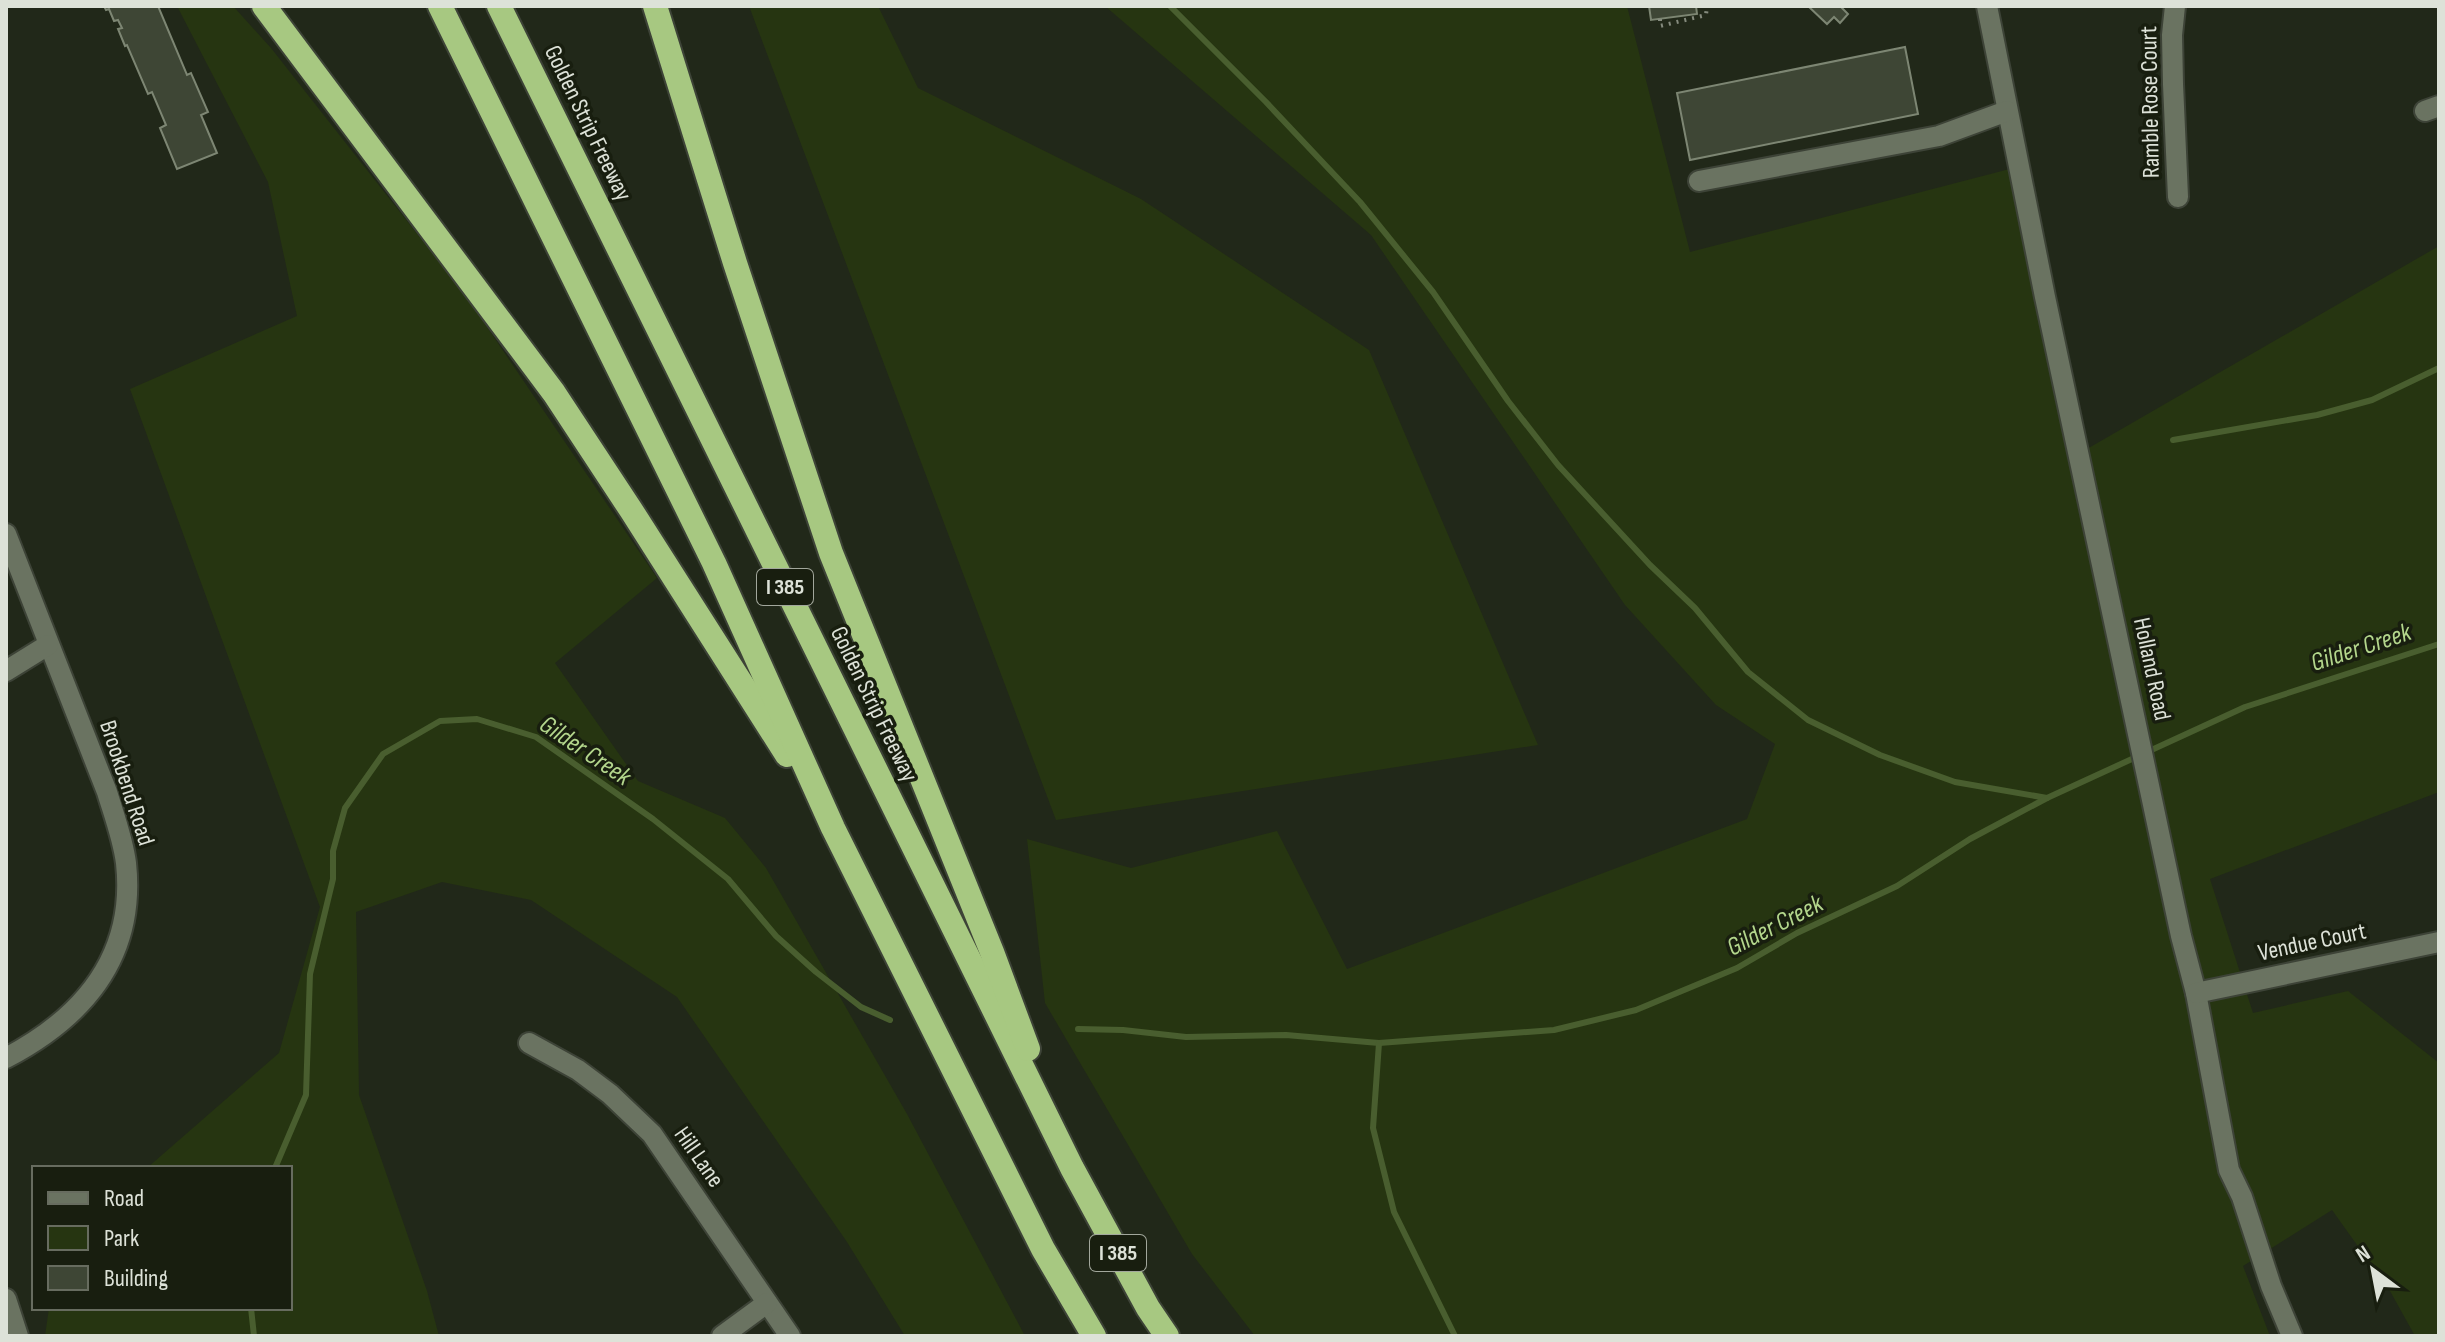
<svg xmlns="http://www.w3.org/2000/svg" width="2445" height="1342" font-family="'Sofia Sans Condensed',sans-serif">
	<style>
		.green { fill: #263511 }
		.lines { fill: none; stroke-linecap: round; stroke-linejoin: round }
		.stream { stroke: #495e2f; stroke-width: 6 }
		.building { fill: #3e4635; stroke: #7d8673; stroke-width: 2 }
		.minor-casing { stroke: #3d4337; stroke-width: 24 }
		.highway-casing { stroke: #3d4337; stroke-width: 28 }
		.path { stroke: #858b7e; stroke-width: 4; stroke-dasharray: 2 6; stroke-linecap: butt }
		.minor { stroke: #6a7361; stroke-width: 20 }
		.highway { stroke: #a7c881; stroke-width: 24 }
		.labels { text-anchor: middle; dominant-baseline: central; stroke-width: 7; stroke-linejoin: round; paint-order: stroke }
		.shield { fill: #181e0f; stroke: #a2a79c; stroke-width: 2 }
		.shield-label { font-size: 22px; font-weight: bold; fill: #dde2d8 }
		.street-label { font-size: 24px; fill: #dde2d8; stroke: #181e0f }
		.water-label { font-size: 26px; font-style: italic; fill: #b3d68c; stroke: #181e0f }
	</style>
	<rect width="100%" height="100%" fill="#212819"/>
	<g class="green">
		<path d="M 177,6 L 233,6 L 271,48 L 466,296 L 657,578 L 555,663 L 638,781 L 725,818 L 766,868 L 907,1114 L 1025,1336 L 905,1336 L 847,1242 L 677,997 L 531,900 L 442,882 L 356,912 L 359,1095 L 427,1291 L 439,1336 L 45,1336 L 49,1308 L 290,1308 L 290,1168 L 147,1168 L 279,1053 L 320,907 L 130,389 L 297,316 L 268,182 Z"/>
		<path d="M 749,6 L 878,6 L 918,88 L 1141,199 L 1369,350 L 1538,745 L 1056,820 Z"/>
		<path d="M 1105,6 L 1627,6 L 1690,252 L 2025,165 L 2080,453 L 2439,246 L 2439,792 L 2210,879 L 2253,1013 L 2348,991 L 2439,1063 L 2439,1336 L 2415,1336 L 2390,1291 L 2332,1210 L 2243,1266 L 2270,1336 L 1255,1336 L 1192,1254 L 1045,1003 L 1027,839 L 1131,868 L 1277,831 L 1347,969 L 1747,819 L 1775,744 L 1716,705 L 1625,605 L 1371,235 Z"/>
	</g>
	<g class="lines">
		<g class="stream">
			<path d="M 1170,6 L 1266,102 L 1360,202 L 1433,292 L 1508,401 L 1558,465 L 1650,565 L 1695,608 L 1748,672 L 1808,720 L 1880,755 L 1955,782 L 2047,798"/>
			<path d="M 2173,440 L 2317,415 L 2372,400 L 2439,368"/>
			<path d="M 1078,1029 L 1123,1030 L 1186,1037 L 1286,1035 L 1379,1043 L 1554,1030 L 1636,1010 L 1737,968 L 1797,933 L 1897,886 L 1970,839 L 2047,798 L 2245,707 L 2439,644"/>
			<path d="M 1379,1043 L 1373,1128 L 1394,1212 L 1455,1336"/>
			<path d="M 275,1168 L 306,1095 L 310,974 L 333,879 L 333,851 L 345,808 L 383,754 L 440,721 L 477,719 L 536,737 L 653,819 L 728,879 L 776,936 L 816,972 L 861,1007 L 890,1020"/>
			<path d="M 251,1308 L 254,1336"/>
		</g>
	</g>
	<g class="building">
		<path d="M 104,6 L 158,6 L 187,75 L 191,73 L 208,112 L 201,115 L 217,153 L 177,169 L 160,128 L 166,125 L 152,92 L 148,94 L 127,45 L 125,46 L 118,29 L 122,28 L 118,20 L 114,21 L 109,9 L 106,10 Z"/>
		<path d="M 1649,6 L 1696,6 L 1697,14 L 1651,20 Z"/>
		<path d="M 1808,6 L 1843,6 L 1842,8 L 1848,14 L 1840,23 L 1834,17 L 1827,24 Z"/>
		<path d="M 1905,47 L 1918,114 L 1690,160 L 1677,93 Z"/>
	</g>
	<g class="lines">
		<defs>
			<g id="minor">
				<path d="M 1987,6 L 2045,297 L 2181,936 L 2196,993 L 2229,1170 L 2242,1197 L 2271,1286 L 2292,1336"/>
				<path d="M 2175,6 L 2172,35 L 2173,84 L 2178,197"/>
				<path d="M 2425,111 L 2439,106"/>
				<path d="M 1699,181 L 1939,136 L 2007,111"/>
				<path d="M 6,534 L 107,792 C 114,815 123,839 126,863 C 136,956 84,1017 6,1058"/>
				<path d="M 6,671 L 48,645"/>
				<path d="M 2196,993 L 2439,942"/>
				<path d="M 529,1043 L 578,1070 L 610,1094 L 652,1134 L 790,1336"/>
				<path d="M 6,1299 L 18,1336"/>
				<path d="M 722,1336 L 767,1303"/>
			</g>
			<g id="highway">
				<path d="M 264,6 L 554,393 L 631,510 L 787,755"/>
				<path d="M 440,6 L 714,563 L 833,828 L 1043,1249 L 1094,1336"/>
				<path d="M 499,6 L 1072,1168 L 1148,1308 L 1167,1336"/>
				<path d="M 655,6 L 735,263 L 831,553 L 992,952 L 1028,1049"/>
			</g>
		</defs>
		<use href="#minor" class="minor-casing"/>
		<use href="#highway" class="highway-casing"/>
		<path class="path" d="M 1660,19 L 1660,26 L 1706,15 L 1707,6"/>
		<use href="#minor" class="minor"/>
		<use href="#highway" class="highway"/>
	</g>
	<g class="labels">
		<g class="shield">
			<rect x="757" y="569" width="56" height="36" rx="6"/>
			<rect x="1090" y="1235" width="56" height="36" rx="6"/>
		</g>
		<g class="shield-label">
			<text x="785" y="587">I 385</text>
			<text x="1118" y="1253">I 385</text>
		</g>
		<g class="street-label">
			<text transform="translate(2150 102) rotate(-91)">Ramble Rose Court</text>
			<text transform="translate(588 123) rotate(64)">Golden Strip Freeway</text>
			<text transform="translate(2152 669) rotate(78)">Holland Road</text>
			<text transform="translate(874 704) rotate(64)">Golden Strip Freeway</text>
			<text transform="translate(127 783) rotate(72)">Brookbend Road</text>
			<text transform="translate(2312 942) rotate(-12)">Vendue Court</text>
			<text transform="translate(699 1157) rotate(55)">Hill Lane</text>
		</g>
		<g class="water-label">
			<text transform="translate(2361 648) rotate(-18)">Gilder Creek</text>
			<text transform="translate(585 751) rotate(34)">Gilder Creek</text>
			<text transform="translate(1775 926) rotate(-27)">Gilder Creek</text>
		</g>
	</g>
	<rect width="2445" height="1342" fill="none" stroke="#dde2d8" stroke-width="16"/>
	<rect x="32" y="1166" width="260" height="144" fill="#181e0f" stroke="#676c5f" stroke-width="2"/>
	<rect x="48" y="1192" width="40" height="12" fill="#6a7361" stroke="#676c5f" stroke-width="2"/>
	<text x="104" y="1206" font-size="24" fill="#dde2d8">Road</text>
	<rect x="48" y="1226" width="40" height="24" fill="#263511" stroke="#676c5f" stroke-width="2"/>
	<text x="104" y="1246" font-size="24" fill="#dde2d8">Park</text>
	<rect x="48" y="1266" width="40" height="24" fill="#3e4635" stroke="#676c5f" stroke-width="2"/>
	<text x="104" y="1286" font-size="24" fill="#dde2d8">Building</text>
	<g transform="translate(2373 1270) rotate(328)" stroke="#181e0f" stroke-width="6" paint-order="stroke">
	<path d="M0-6L14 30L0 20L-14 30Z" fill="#dde2d8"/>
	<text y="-12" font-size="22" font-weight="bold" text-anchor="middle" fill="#dde2d8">N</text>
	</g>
</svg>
